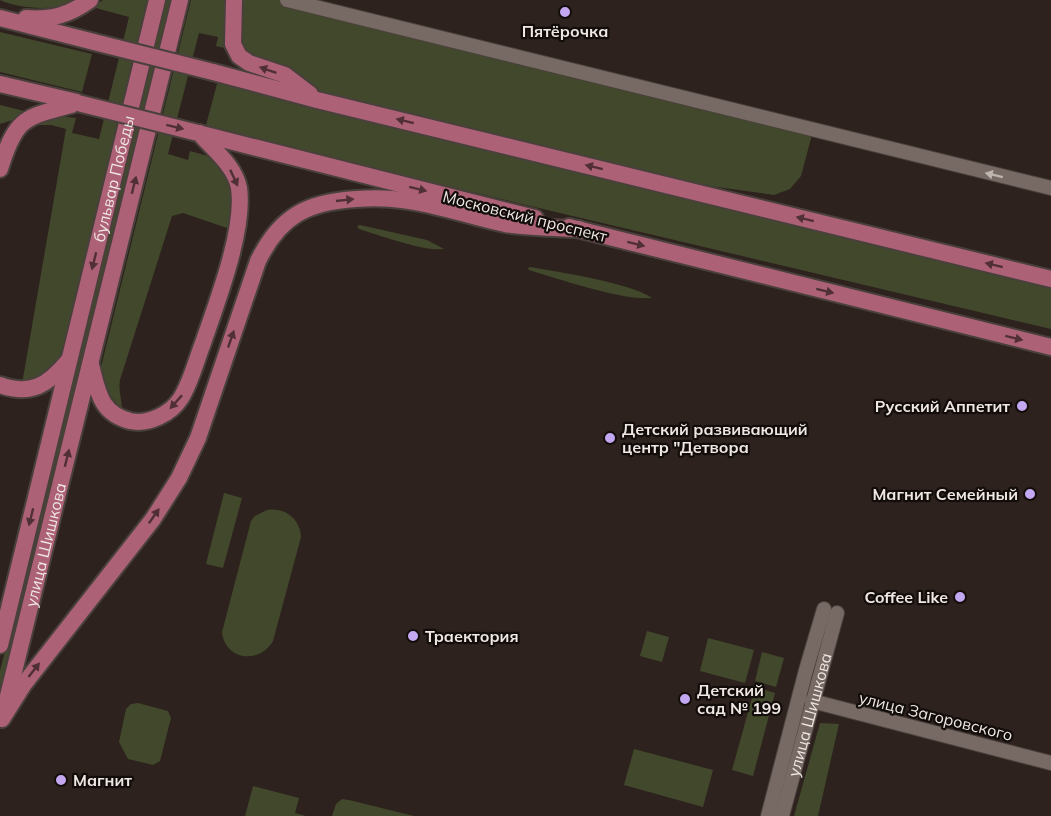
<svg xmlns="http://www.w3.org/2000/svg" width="1051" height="816" font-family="Mulish,sans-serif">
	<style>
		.green { fill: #42482b }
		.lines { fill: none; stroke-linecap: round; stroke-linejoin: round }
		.minor-casing { stroke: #49403c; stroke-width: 16 }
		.major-casing { stroke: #49403c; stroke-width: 20 }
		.minor { stroke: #776963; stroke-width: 14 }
		.major { stroke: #ac6177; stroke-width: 16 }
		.major-bridge-casing { stroke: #49403c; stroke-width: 20; stroke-linecap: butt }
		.major-bridge { stroke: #ac6177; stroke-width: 16 }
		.oneway { fill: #502f36 }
		.oneway2 { fill: #bfb5b0 }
		.poi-dot { fill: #c4a7f1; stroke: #120d0a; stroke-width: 2 }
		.labels { text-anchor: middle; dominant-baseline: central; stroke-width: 4.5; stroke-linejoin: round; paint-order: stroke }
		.poi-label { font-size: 16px; font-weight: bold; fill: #efe7e3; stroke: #120d0a; text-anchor: start }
		.street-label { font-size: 16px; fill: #efe7e3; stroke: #120d0a }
	</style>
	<rect width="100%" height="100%" fill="#2d221d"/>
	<g class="green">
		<path d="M 0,0 L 78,0 C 60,12 18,9 0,0 Z"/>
		<path d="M 103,0 L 147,0 L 65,341 C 54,375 54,370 22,384 L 66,129 L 51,125 L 35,125 L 34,124 L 60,116 L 76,118 L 72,133 L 99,139 L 129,17 L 92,7 Z"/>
		<path d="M 166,0 L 174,0 L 0,702 L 0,671 Z"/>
		<path d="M 191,0 L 227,0 L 225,48 L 216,46 L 218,37 L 199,33 L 168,154 L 188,160 L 190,151 L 215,158 C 235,187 235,195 230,229 L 183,213 L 172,216 L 120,380 C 118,391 122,399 122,410 L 109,394 L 101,367 Z"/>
		<path d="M 234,0 L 287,0 L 813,131 L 801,176 L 790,189 L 774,195 L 695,184 L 317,100 L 249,63 L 232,32 Z"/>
		<path d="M 0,32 L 92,54 L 82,92 L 0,72 Z"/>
		<path d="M 218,80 L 1051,288 L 1051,329 L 205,129 Z"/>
		<path d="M 0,105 L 24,111 L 25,114 L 22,117 L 0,124 Z"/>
		<path d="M 360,225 L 427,240 L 444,249 C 424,252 379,235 359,229 L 357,226 Z"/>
		<path d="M 530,267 C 559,272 631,283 652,298 C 623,301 559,279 529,270 L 528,268 Z"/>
		<path d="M 224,493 L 242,498 L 223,568 L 206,564 Z"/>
		<path d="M 267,510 C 285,507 300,519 301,537 L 273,641 C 260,664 225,661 222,632 L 251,521 L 255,516 Z"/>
		<path d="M 647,631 L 669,637 L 662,662 L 640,656 Z"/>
		<path d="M 708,638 L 754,650 L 745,683 L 700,671 Z"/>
		<path d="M 762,652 L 784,658 L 776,687 L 755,681 Z"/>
		<path d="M 755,687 L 775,693 L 753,776 L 732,770 Z"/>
		<path d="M 138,703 L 168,711 L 171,718 L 160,761 L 153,765 L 128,759 L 119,742 L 126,709 L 131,704 Z"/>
		<path d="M 820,723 L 839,724 L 818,816 L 794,816 Z"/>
		<path d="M 634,749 L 713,770 L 703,807 L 624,785 Z"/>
		<path d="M 253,786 L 299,798 L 295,813 L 306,816 L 245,816 Z"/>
		<path d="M 342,799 L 349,800 L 414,816 L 332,816 L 336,804 Z"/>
	</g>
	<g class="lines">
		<defs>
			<g id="minor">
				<path d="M 287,0 L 1051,188"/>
				<path d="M 812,701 L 1051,763"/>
				<path d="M 768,816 L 806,670 L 824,609"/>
				<path id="s1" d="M 782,816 L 837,613"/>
			</g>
			<g id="major">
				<path d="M 234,0 L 233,44 L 239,56 L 249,63 L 285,75 L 310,94"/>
				<path d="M 0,18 L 94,42"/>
				<path d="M 26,18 C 52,20 69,15 90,0"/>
				<path d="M 213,72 L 317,100 L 1051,279"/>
				<path d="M 0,84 L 77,102"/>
				<path d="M 198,133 L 535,218"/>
				<path d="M 0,169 C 17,113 27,118 78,103"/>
				<path d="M 569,227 L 1051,347"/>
				<path d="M 91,365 C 98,392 100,413 130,421 C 148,425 171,414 181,398 C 191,382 196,361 203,343 C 217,302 245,230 239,188 C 235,166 213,149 199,133"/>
				<path d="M 0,385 C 31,396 48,385 68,361"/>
				<path id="s2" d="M 0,645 L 157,0"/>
				<path id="s3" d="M 6,704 L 180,0"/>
				<path d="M 2,719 L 24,684 L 153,519 L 179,478 L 198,438 L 258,261 C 280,216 307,202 356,199 C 372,198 387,198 402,200 C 437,204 471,217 505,224 C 529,228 555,228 579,229"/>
			</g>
		</defs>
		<use href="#minor" class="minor-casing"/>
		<use href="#major" class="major-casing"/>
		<use href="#minor" class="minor"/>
		<use href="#major" class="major"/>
		<defs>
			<g id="major-bridge">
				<path d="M 94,42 L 213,72"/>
				<path d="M 78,103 L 198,133"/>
			</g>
		</defs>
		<use href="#major-bridge" class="major-bridge-casing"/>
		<use href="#major-bridge" class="major-bridge"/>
	</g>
	<defs><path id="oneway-solid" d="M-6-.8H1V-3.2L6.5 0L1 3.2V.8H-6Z" transform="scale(1.5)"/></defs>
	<g class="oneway">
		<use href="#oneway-solid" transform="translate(268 70) rotate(-161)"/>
		<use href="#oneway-solid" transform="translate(405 121) rotate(-166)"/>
		<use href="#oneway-solid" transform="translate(175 127) rotate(14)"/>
		<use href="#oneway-solid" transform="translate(594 167) rotate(-166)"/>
		<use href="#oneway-solid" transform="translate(234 178) rotate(65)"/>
		<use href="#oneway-solid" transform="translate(134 185) rotate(-76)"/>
		<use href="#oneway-solid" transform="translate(418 189) rotate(14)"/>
		<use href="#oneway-solid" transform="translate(345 200) rotate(-6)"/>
		<use href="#oneway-solid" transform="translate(805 219) rotate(-166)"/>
		<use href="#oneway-solid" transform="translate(636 244) rotate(14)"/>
		<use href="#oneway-solid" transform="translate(94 261) rotate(104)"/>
		<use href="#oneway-solid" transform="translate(994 265) rotate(-166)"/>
		<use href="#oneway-solid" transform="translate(825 291) rotate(14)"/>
		<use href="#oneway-solid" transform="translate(1014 338) rotate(14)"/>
		<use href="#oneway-solid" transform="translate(231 339) rotate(-71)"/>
		<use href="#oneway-solid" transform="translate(176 402) rotate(132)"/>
		<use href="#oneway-solid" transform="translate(67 458) rotate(-76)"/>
		<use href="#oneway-solid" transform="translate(154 516) rotate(-55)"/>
		<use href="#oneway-solid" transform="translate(31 517) rotate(104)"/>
		<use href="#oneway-solid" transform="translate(34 670) rotate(-52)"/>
	</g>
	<use class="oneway2" href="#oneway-solid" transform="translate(994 175) rotate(-166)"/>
	<g class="poi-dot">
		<circle cx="565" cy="12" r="6"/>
		<circle cx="1022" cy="406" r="6"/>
		<circle cx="610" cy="438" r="6"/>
		<circle cx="1030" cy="494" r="6"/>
		<circle cx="960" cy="597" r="6"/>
		<circle cx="413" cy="636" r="6"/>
		<circle cx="685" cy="699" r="6"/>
		<circle cx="61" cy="780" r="6"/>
	</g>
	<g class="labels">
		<g class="poi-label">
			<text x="565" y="31" text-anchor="middle">Пятёрочка</text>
			<text x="1010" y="406" text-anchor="end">Русский Аппетит</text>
			<text x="622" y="429">Детский развивающий<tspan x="622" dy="18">центр "Детвора</tspan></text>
			<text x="1018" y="494" text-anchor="end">Магнит Семейный</text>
			<text x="948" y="597" text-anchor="end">Coffee Like</text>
			<text x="425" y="636">Траектория</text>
			<text x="697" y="690">Детский<tspan x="697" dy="18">сад № 199</tspan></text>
			<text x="73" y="780">Магнит</text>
		</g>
		<g class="street-label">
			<text stroke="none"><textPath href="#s2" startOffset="480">бульвар Победы</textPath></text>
			<text transform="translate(525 216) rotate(14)">Московский проспект</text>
			<text stroke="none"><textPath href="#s3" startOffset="164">улица Шишкова</textPath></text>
			<text stroke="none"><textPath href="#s1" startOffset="105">улица Шишкова</textPath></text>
			<text transform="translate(936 716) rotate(14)">улица Загоровского</text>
		</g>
	</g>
</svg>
